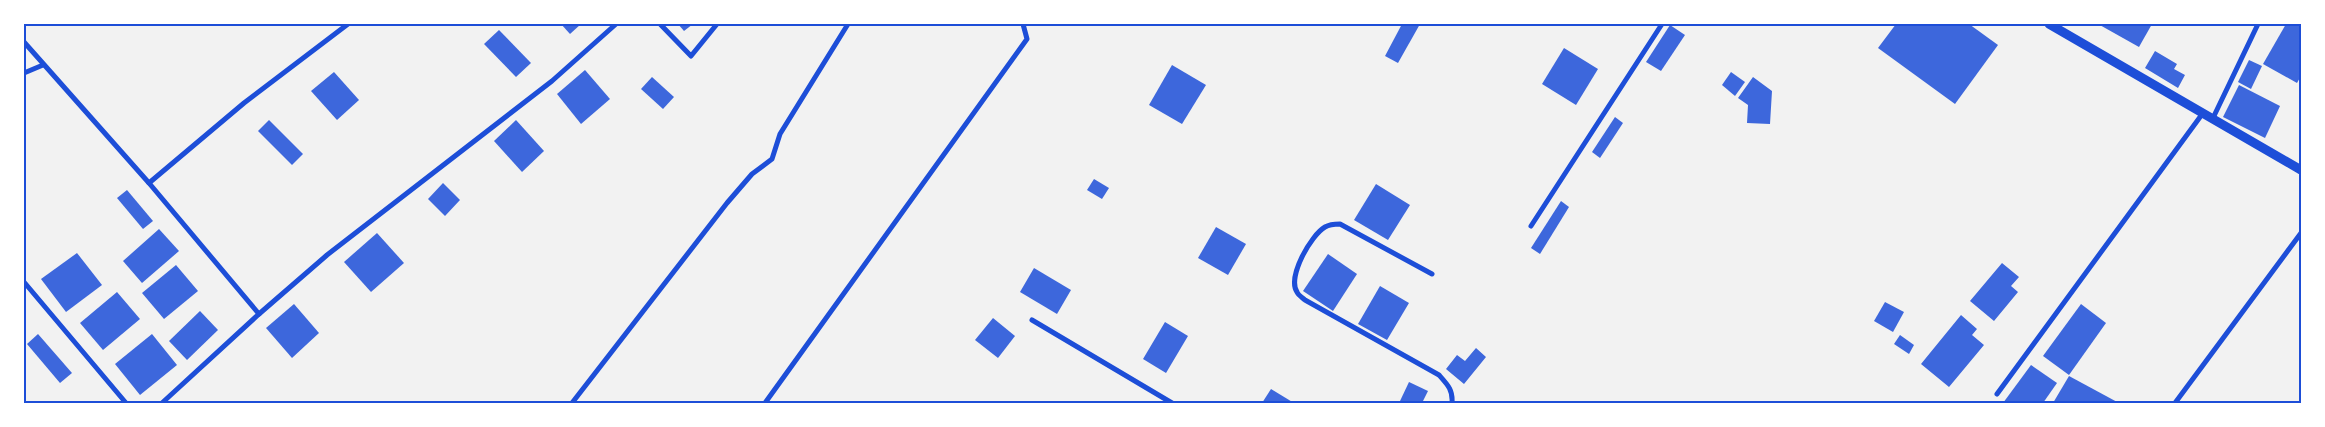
<svg xmlns="http://www.w3.org/2000/svg" width="2325" height="427" font-family="'PT Sans Narrow',sans-serif">
	<style>
		.building { fill: #3d67dc }
		.lines { fill: none; stroke-linecap: round; stroke-linejoin: round }
		.minor { stroke: #1d4ed8; stroke-width: 5 }
		.tertiary { stroke: #1d4ed8; stroke-width: 9 }
		.neatline { fill: none; stroke: #1d4ed8; stroke-width: 2 }
	</style>
	<rect width="100%" height="100%" fill="#f2f2f2"/>
	<g class="building">
		<path d="M 561,24 L 581,24 L 570,34 Z"/>
		<path d="M 678,24 L 693,24 L 684,31 Z"/>
		<path d="M 1402,24 L 1420,24 L 1398,63 L 1385,56 Z"/>
		<path d="M 1896,24 L 1969,24 L 1998,45 L 1955,104 L 1878,48 Z"/>
		<path d="M 2098,24 L 2152,24 L 2139,47 Z"/>
		<path d="M 2286,24 L 2301,24 L 2301,76 L 2297,83 L 2263,64 Z"/>
		<path d="M 1670,25 L 1685,35 L 1661,71 L 1646,62 Z"/>
		<path d="M 499,30 L 531,63 L 516,77 L 484,44 Z"/>
		<path d="M 1564,48 L 1598,69 L 1576,105 L 1542,84 Z"/>
		<path d="M 2155,51 L 2177,64 L 2174,69 L 2185,75 L 2178,88 L 2145,68 Z"/>
		<path d="M 2249,60 L 2262,66 L 2251,89 L 2238,82 Z"/>
		<path d="M 1172,65 L 1206,85 L 1182,124 L 1149,105 Z"/>
		<path d="M 585,70 L 610,99 L 581,124 L 557,94 Z"/>
		<path d="M 334,72 L 359,100 L 337,120 L 311,91 Z"/>
		<path d="M 1731,72 L 1745,82 L 1735,96 L 1722,85 Z"/>
		<path d="M 652,77 L 674,97 L 663,109 L 641,89 Z"/>
		<path d="M 1753,77 L 1772,91 L 1770,124 L 1747,123 L 1748,105 L 1738,98 Z"/>
		<path d="M 2239,85 L 2280,106 L 2265,138 L 2223,117 Z"/>
		<path d="M 1615,117 L 1623,123 L 1600,158 L 1592,152 Z"/>
		<path d="M 269,120 L 303,154 L 292,165 L 258,131 Z"/>
		<path d="M 516,120 L 544,151 L 522,172 L 494,141 Z"/>
		<path d="M 1094,179 L 1109,188 L 1102,199 L 1087,190 Z"/>
		<path d="M 443,183 L 460,200 L 445,216 L 428,199 Z"/>
		<path d="M 1376,184 L 1410,205 L 1388,240 L 1354,220 Z"/>
		<path d="M 127,190 L 153,221 L 143,229 L 117,198 Z"/>
		<path d="M 1561,201 L 1569,207 L 1540,254 L 1531,248 Z"/>
		<path d="M 1216,227 L 1246,244 L 1228,275 L 1198,258 Z"/>
		<path d="M 159,229 L 179,251 L 142,283 L 123,261 Z"/>
		<path d="M 377,233 L 404,263 L 371,292 L 344,262 Z"/>
		<path d="M 77,253 L 102,285 L 66,312 L 41,279 Z"/>
		<path d="M 1328,254 L 1357,274 L 1333,311 L 1303,291 Z"/>
		<path d="M 2002,263 L 2019,277 L 2011,286 L 2018,292 L 1994,321 L 1970,301 Z"/>
		<path d="M 176,265 L 198,291 L 164,319 L 142,293 Z"/>
		<path d="M 1034,268 L 1071,290 L 1057,314 L 1020,292 Z"/>
		<path d="M 1380,286 L 1409,303 L 1387,340 L 1358,324 Z"/>
		<path d="M 117,292 L 140,319 L 103,350 L 80,323 Z"/>
		<path d="M 1885,302 L 1904,312 L 1893,332 L 1874,321 Z"/>
		<path d="M 294,304 L 319,333 L 292,358 L 266,328 Z"/>
		<path d="M 2081,304 L 2106,323 L 2069,375 L 2043,356 Z"/>
		<path d="M 200,311 L 218,330 L 187,360 L 169,341 Z"/>
		<path d="M 1961,315 L 1977,329 L 1972,335 L 1984,345 L 1949,387 L 1921,364 Z"/>
		<path d="M 993,318 L 1015,336 L 998,358 L 975,340 Z"/>
		<path d="M 1165,322 L 1188,336 L 1166,373 L 1143,359 Z"/>
		<path d="M 38,334 L 72,373 L 60,383 L 27,344 Z"/>
		<path d="M 152,334 L 177,365 L 140,395 L 115,364 Z"/>
		<path d="M 1900,335 L 1914,345 L 1909,354 L 1894,344 Z"/>
		<path d="M 1476,348 L 1486,357 L 1464,384 L 1446,369 L 1457,355 L 1465,361 Z"/>
		<path d="M 2031,365 L 2057,383 L 2043,403 L 2003,403 Z"/>
		<path d="M 2069,376 L 2119,403 L 2053,403 Z"/>
		<path d="M 1409,382 L 1428,391 L 1422,403 L 1404,403 L 1400,401 Z"/>
		<path d="M 1271,389 L 1294,403 L 1262,403 Z"/>
	</g>
	<g class="lines">
		<g class="minor">
			<path d="M 660,24 L 691,56 L 717,24"/>
			<path d="M 24,42 L 149,183 L 259,314"/>
			<path d="M 24,73 L 43,65"/>
			<path d="M 2213,118 L 2258,24"/>
			<path d="M 149,183 L 244,103 L 348,24"/>
			<path d="M 1531,226 L 1662,24"/>
			<path d="M 1432,274 L 1340,224 C 1335,224 1330,224 1325,227 C 1311,235 1287,277 1297,292 C 1298,295 1303,298 1305,300 L 1439,375 C 1448,385 1453,390 1452,403"/>
			<path d="M 24,282 L 126,403"/>
			<path d="M 1032,320 L 1172,403"/>
			<path d="M 1997,394 L 2203,113"/>
			<path d="M 162,403 L 259,314 L 327,255 L 552,81 L 616,24"/>
			<path d="M 572,403 L 727,203 L 752,174 L 772,159 L 780,134 L 848,24"/>
			<path d="M 765,403 L 1027,39 L 1023,24"/>
			<path d="M 2175,403 L 2301,233"/>
		</g>
		<path class="tertiary" d="M 2049,24 L 2301,170"/>
	</g>
	<rect width="2325" height="427" fill="none" stroke="#ffffff" stroke-width="50"/>
	<rect x="25" y="25" width="2275" height="377" class="neatline"/>
</svg>
